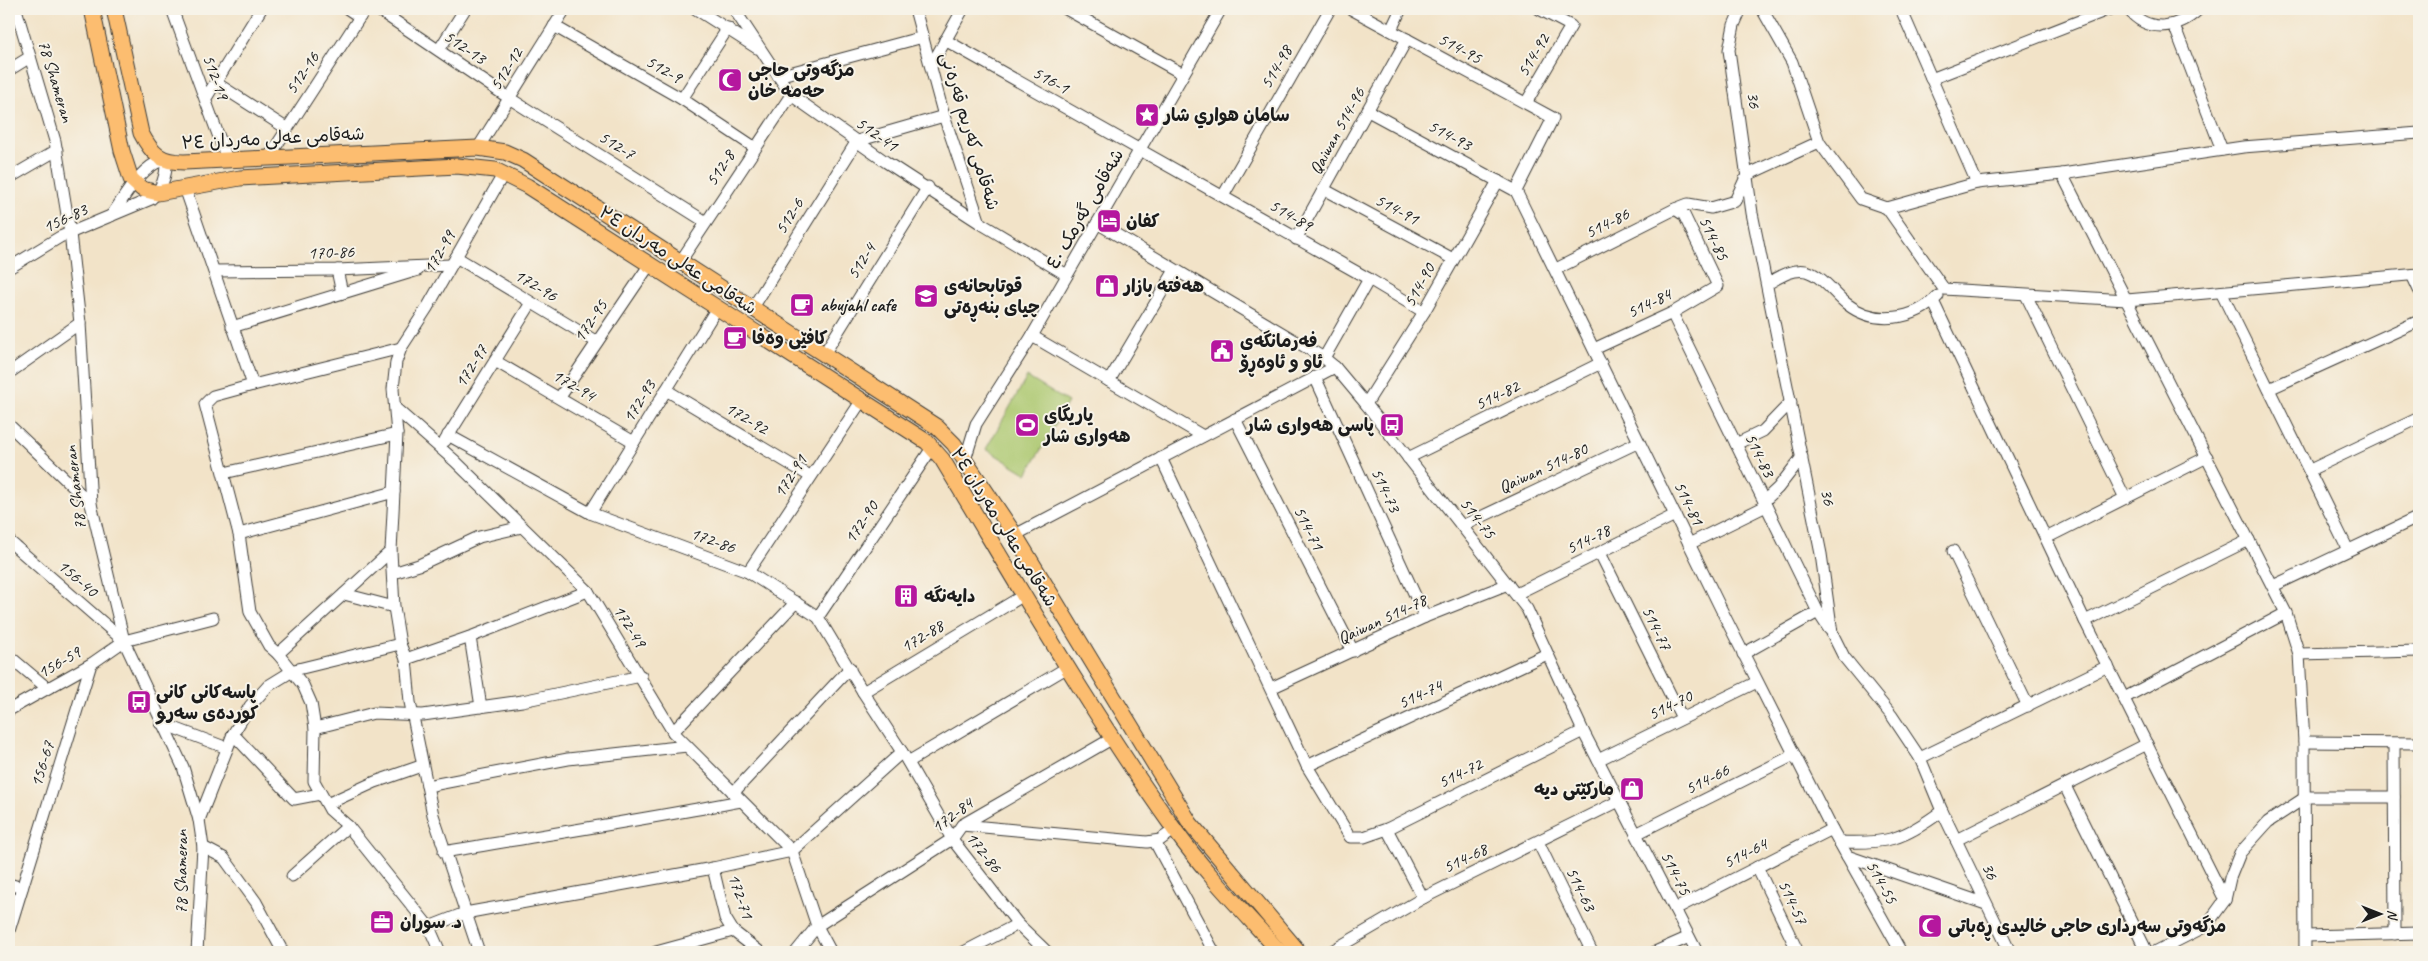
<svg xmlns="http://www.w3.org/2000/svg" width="2428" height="961" font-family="Caveat,'Playpen Sans Arabic',sans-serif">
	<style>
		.green { fill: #abc76e; stroke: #647245 }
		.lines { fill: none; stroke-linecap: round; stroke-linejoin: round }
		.minor-casing { stroke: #3c3a36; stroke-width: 13 }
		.major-casing { stroke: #3c3a36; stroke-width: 17 }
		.minor { stroke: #fff; stroke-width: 11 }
		.major { stroke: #fcbd6f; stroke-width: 15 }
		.labels { text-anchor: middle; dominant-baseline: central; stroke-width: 4; stroke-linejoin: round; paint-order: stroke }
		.street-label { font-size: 18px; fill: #1c1c1c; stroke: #f7f3e8 }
		.poi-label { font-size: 18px; font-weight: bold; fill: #1c1c1c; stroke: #f7f3e8; text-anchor: start }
	</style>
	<rect width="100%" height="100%" fill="#f7f3e8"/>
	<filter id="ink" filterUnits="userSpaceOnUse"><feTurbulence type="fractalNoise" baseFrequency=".02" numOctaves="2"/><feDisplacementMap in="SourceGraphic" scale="10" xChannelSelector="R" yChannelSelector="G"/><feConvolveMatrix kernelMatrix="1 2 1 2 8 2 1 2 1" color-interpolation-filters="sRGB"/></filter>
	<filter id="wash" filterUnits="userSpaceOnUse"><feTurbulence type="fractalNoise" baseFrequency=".0096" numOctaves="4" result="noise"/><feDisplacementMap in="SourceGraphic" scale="20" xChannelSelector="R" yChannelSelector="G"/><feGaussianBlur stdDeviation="1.12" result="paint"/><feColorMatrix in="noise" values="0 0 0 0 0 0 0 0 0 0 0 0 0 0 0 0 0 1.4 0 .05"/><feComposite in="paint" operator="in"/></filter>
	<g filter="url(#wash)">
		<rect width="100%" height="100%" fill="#f2e3c8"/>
		<path class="green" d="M 1027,377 L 1068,402 L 1027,474 L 986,449 Z"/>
	</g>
	<g filter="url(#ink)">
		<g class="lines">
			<defs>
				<g id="minor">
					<path d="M 16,9 L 55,141 L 70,233 L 80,323 L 91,504 L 124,641 L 183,767 L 199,820 L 203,847 L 197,952"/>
					<path d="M 172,9 L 227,159"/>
					<path d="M 348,9 L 360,17"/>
					<path d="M 377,9 L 509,98 L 706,222"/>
					<path d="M 696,9 L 757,48"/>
					<path d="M 734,9 L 791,95 L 886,162 L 980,223"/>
					<path d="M 915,9 L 944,116 L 980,223 L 1067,275"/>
					<path d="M 1066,9 L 1183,74"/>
					<path d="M 1351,9 L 1553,118 L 1516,191"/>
					<path d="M 1741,9 L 1734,25 L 1729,50 L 1752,213 L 1821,554 L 1832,633 L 1844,657 L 1892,716 L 1920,758 L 1942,811 L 2010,952"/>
					<path d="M 1762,9 L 1792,62 L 1819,142 L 1861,199 L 1887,208 L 1977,183 L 2062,174 L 2243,147 L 2419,133"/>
					<path d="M 1901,9 L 1977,183"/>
					<path d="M 2128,9 C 2148,34 2178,29 2199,9"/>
					<path d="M 2174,25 L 2222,150"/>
					<path d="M 554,26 L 682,99 L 754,147"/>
					<path d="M 1391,30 L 1401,9"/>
					<path d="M 945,40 L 1369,279 L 1424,312"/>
					<path d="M 439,50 L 465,9"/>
					<path d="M 931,66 L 963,9"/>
					<path d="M 9,70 L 30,57"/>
					<path d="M 778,76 L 923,37"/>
					<path d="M 1931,79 L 2110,9"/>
					<path d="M 216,83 L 286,128"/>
					<path d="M 206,98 L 261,9"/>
					<path d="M 682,99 L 728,28"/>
					<path d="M 1526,103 L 1571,26 L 1539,9"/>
					<path d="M 1368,111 L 1516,191"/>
					<path d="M 478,148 L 565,9"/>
					<path d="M 269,157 L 365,9"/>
					<path d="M 2062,174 L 2286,613 L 2299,654 L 2304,742 L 2305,952"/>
					<path d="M 9,178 L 57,150"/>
					<path d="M 185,188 L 253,385"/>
					<path d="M 1325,190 L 1453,259"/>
					<path d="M 1516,191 L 1726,619 L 1832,829 L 1901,952"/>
					<path d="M 1223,196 L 1330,9"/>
					<path d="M 1887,208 L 1944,289 L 2127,300 L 2419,274"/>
					<path d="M 111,216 C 125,197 139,168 163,160"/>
					<path d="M 1097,223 L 1324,358 L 1335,367 L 1366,404 L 1527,609 L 1583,731 L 1697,952"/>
					<path d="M 1296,239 L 1407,39"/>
					<path d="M 456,257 L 597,342"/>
					<path d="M 680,262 L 791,95"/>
					<path d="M 9,268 L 60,237 L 151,199 C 161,190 167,176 166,161"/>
					<path d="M 1556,269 L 1675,209 L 1688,204 L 1711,208 L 1735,201 L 1747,175 L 1819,142"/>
					<path d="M 337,270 L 342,293"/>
					<path d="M 214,271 L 337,270 L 450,265"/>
					<path d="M 2412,275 L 2419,290"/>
					<path d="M 1767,284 C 1778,278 1792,268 1806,271 C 1823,276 1834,294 1847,304 C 1875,326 1915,320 1938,296"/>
					<path d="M 2221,292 L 2348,550"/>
					<path d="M 2026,295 L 2125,498"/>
					<path d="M 1933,301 L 2085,621 L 2225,900"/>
					<path d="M 752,309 L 857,141 L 944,116"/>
					<path d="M 1672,313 L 1818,612 L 1829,629"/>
					<path d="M 232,327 L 418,270"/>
					<path d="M 1032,336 L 1203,436"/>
					<path d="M 401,348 L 253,385 L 213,396 L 205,404 L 239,534 L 250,612 L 269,646 L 278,654 L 303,685 L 311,703 L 315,728 L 314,781 L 330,810 L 348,826 L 429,927 L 440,952"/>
					<path d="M 1594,349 L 1672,313 L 1718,286 L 1684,215 L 1675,209"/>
					<path d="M 824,354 L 928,187"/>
					<path d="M 1324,358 L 1369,279"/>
					<path d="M 495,361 L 634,442"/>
					<path d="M 9,373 L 80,323"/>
					<path d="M 1315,377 L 1425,617"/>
					<path d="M 1109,381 L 1175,270"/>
					<path d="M 2269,389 L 2419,321"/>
					<path d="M 666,390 L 810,476"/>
					<path d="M 560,397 L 650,264"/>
					<path d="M 1366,404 L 1424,312 L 1498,181"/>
					<path d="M 396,409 L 455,461 L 588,591 L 673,732 L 792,851 L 817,926 L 831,952"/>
					<path d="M 1235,419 L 1353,651"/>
					<path d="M 9,425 L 91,504"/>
					<path d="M 448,435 L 590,513 L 748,572 L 818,617 L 863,692 L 902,752 L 952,839 L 1018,924 L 1047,952"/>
					<path d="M 445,441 L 531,303"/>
					<path d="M 1736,444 L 1763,431 L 1791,402"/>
					<path d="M 1161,458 L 1307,766 L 1350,837 L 1364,837 L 1387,829 L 1583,731"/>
					<path d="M 1408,458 L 1601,363"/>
					<path d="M 965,460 L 976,424 L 1032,336 L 1221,9"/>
					<path d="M 2310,470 L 2419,418"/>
					<path d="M 224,473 L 397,434"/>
					<path d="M 1764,501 L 1778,488 L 1802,457"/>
					<path d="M 590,513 L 717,308"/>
					<path d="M 1462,526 L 1639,442"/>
					<path d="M 239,534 L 394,492"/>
					<path d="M 1015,535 L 1335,367"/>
					<path d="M 2046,538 L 2207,457"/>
					<path d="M 9,541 L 124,641"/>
					<path d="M 1689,544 L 1766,506"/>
					<path d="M 1953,551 L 2028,706"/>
					<path d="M 1600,553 L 1682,718"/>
					<path d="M 748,572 L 862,400"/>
					<path d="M 393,573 L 419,565 L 479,537 L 522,527"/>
					<path d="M 2273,586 L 2419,517"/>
					<path d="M 344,594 L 394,607"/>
					<path d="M 1516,594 L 1675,515"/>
					<path d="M 818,617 L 932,448"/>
					<path d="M 2085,621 L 2249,540"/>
					<path d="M 278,654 L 391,551"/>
					<path d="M 1743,654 L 1818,612"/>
					<path d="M 2299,654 L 2419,651"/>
					<path d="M 9,656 L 47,688"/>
					<path d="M 406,659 L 470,637"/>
					<path d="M 1271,688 L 1425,617 L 1508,584"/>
					<path d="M 863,692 L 1024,595"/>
					<path d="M 2124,698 L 2286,613"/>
					<path d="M 481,707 L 470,637 L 588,591"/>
					<path d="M 9,710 L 91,664 L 124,641 L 213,618"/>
					<path d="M 161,723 L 227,748"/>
					<path d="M 315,728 L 374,713 L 423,715 L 444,712 L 522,701 L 641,676"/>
					<path d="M 673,732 L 796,602"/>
					<path d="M 233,734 L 294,799 L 320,794"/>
					<path d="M 2304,742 L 2419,743"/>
					<path d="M 2394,744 L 2395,934"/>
					<path d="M 1920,758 L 2108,666"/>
					<path d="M 1598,760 L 1757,682"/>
					<path d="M 908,762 L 1068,667"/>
					<path d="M 1307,766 L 1547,654"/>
					<path d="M 427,786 L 568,759 L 687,746"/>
					<path d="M 2065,786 L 2147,952"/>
					<path d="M 733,793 L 850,668"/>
					<path d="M 327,804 L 375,782 L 421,766"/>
					<path d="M 199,820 L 233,734 L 250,706 L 268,686 L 294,670 L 400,644"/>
					<path d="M 962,825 L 1147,842 L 1160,840 L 1174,830"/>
					<path d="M 1387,829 L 1423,898"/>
					<path d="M 1636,834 L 1794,755"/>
					<path d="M 1956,840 L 2147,744"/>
					<path d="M 1155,842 L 1214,952"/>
					<path d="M 1538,842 L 1592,952"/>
					<path d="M 1839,842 C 1887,844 1903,840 1942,811"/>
					<path d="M 203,847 L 224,858 L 256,902 L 283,952"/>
					<path d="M 444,852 C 543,835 642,820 741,801"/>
					<path d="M 1847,856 L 1986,904"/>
					<path d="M 1757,867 L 1798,952"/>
					<path d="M 713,868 L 725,918 L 733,931 L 760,952"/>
					<path d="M 292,876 L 348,826"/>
					<path d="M 9,884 L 22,888"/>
					<path d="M 1675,909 L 1832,829"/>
					<path d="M 429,927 L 465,913 L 713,868 L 792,851 L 902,752"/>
					<path d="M 9,931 L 91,664"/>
					<path d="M 2306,936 L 2419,933"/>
					<path d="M 479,952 L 433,815 L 410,702 L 406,659 L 400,644 L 394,607 L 391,551 L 397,434 L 393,389 L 396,362 L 401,348 L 427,308 L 504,173"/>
					<path d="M 656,952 L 733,931"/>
					<path d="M 796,952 L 817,926 L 952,839 L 962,825 L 1113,738"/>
					<path d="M 964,952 L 1018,924"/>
					<path d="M 1330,952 L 1423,898 L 1619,801"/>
					<path d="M 1655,952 L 1689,937"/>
					<path d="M 2155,952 L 2206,926 L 2225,900 L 2230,878 L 2240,853 L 2268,822 L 2306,797 L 2394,797"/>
				</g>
				<g id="major">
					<path d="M 92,9 L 122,151 L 131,179 L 142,189 L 158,193 L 240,178 L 457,166 L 495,170 L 527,186 L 927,442 L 942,459 C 1017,583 1089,710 1174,829 C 1205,873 1244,912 1280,952"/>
					<path d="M 114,9 L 141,133 C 152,154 160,162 184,162 L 478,148 L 505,152 L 523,160 L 937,427 L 954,444 L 1015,535 L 1190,823 L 1299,952"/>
				</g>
			</defs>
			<use href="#minor" class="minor-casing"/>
			<use href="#major" class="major-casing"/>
			<use href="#minor" class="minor"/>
			<use href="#major" class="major"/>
		</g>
	</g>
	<defs>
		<symbol id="mosque-square" viewBox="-11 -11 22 22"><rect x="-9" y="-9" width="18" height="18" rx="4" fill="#b5179e" stroke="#f7f3e8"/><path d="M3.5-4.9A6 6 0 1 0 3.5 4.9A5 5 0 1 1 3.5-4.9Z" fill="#fff"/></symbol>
		<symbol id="sight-square" viewBox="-11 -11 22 22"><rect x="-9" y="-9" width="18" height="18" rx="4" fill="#b5179e" stroke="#f7f3e8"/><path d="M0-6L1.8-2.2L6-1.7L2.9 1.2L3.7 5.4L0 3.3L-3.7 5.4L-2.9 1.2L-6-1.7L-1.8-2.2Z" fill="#fff"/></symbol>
		<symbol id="hotel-square" viewBox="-11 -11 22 22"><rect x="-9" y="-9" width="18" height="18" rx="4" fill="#b5179e" stroke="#f7f3e8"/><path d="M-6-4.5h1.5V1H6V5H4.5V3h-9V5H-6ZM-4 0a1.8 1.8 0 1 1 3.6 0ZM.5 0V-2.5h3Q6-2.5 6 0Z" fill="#fff"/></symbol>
		<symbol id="shop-square" viewBox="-11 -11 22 22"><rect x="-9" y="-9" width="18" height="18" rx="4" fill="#b5179e" stroke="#f7f3e8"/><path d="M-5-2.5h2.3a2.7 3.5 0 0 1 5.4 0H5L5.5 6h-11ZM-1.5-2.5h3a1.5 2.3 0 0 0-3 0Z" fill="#fff"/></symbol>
		<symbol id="school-square" viewBox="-11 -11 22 22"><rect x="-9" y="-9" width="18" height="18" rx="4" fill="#b5179e" stroke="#f7f3e8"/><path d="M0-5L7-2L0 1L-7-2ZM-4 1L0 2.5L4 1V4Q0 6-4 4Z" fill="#fff"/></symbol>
		<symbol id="cafe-square" viewBox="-11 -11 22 22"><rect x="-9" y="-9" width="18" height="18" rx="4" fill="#b5179e" stroke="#f7f3e8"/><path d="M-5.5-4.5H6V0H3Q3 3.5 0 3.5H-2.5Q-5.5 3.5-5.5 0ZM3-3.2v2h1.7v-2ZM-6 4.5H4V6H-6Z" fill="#fff"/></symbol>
		<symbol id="civic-square" viewBox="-11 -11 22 22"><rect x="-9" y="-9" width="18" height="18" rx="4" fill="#b5179e" stroke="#f7f3e8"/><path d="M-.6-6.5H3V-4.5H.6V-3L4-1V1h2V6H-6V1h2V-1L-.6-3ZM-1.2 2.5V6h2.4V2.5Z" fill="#fff"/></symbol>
		<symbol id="stadium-square" viewBox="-11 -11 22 22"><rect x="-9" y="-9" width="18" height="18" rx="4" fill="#b5179e" stroke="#f7f3e8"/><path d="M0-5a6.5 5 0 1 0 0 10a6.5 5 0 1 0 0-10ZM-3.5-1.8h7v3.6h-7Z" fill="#fff"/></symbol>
		<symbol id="bus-square" viewBox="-11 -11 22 22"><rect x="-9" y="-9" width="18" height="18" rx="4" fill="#b5179e" stroke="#f7f3e8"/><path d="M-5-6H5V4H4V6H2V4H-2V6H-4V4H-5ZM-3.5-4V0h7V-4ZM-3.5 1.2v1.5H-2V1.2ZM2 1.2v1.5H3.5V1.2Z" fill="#fff"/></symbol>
		<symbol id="building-square" viewBox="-11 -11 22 22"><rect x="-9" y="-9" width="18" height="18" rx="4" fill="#b5179e" stroke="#f7f3e8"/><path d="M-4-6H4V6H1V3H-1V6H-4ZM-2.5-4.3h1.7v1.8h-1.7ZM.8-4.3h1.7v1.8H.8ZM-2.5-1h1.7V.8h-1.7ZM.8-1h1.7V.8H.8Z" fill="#fff"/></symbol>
		<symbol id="office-square" viewBox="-11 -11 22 22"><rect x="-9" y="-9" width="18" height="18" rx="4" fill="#b5179e" stroke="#f7f3e8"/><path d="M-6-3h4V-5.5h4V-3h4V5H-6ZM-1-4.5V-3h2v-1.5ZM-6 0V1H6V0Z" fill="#fff"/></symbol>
	</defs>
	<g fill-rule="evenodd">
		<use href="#mosque-square" x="716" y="66" width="28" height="28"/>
		<use href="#sight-square" x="1133" y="101" width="28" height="28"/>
		<use href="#hotel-square" x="1095" y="207" width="28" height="28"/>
		<use href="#shop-square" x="1093" y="272" width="28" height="28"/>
		<use href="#school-square" x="912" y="282" width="28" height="28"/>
		<use href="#cafe-square" x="788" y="291" width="28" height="28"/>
		<use href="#cafe-square" x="721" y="324" width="28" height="28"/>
		<use href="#civic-square" x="1208" y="337" width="28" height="28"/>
		<use href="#stadium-square" x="1013" y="411" width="28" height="28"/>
		<use href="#bus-square" x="1378" y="411" width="28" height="28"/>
		<use href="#building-square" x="892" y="582" width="28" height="28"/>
		<use href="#bus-square" x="125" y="688" width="28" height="28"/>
		<use href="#shop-square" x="1618" y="775" width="28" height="28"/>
		<use href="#office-square" x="368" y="908" width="28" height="28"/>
		<use href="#mosque-square" x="1916" y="912" width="28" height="28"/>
	</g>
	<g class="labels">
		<g class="street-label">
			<text transform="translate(465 47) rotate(34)">512-13</text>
			<text transform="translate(1460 48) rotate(28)">514-95</text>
			<text transform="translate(1533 55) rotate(-59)">514-92</text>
			<text transform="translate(1276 67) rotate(-60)">514-98</text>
			<text transform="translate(506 69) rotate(-58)">512-12</text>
			<text transform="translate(664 69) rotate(30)">512-9</text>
			<text transform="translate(302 73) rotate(-56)">512-16</text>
			<text transform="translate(216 77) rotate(70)">512-19</text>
			<text transform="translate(1051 80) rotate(29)">516-1</text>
			<text transform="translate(56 81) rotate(73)">78 Shameran</text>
			<text transform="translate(1754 100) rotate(82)">36</text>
			<text transform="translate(970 131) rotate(73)">شەقامی کەریم قەرەنی</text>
			<text transform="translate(1337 131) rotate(-61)">Qaiwan 514-96</text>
			<text transform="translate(877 134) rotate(35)">512-41</text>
			<text transform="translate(1450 135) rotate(28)">514-93</text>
			<text transform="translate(273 138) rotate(-3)">شەقامی عەلی مەردان ٣٤</text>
			<text transform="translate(617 145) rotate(32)">512-7</text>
			<text transform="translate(720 168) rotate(-57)">512-8</text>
			<text transform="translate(1085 209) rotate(-60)">شەقامی گەرمک ٤٠</text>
			<text transform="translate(1397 209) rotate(28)">514-91</text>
			<text transform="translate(1291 215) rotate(30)">514-89</text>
			<text transform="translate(789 216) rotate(-58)">512-6</text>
			<text transform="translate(65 218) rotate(-25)">156-83</text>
			<text transform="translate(1607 223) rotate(-27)">514-86</text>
			<text transform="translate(1714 238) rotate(64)">514-85</text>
			<text transform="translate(331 252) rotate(-2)">170-86</text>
			<text transform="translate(439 252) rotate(-60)">172-99</text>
			<text transform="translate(678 260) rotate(33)">شەقامی عەلی مەردان ٣٤</text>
			<text transform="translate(861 261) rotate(-58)">512-4</text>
			<text transform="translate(536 285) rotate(31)">172-96</text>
			<text transform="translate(1419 285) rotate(-61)">514-90</text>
			<text transform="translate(1649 303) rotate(-26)">514-84</text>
			<text transform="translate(590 321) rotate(-56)">172-95</text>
			<text transform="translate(471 366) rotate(-58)">172-97</text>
			<text transform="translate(574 385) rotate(30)">172-94</text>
			<text transform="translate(1497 395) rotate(-26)">514-82</text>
			<text transform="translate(639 401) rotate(-58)">172-93</text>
			<text transform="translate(747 418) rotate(31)">172-92</text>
			<text transform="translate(1760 455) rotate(64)">514-83</text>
			<text transform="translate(1543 468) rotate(-25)">Qaiwan 514-80</text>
			<text transform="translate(790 476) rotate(-57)">172-91</text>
			<text transform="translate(75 488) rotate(-97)">78 Shameran</text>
			<text transform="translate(1386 490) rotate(65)">514-73</text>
			<text transform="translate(1828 497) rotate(78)">36</text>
			<text transform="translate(1689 503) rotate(64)">514-81</text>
			<text transform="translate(1478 518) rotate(52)">514-75</text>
			<text transform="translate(861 522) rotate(-56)">172-90</text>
			<text transform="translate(1004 527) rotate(58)">شەقامی عەلی مەردان ٣٤</text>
			<text transform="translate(1309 528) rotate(63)">514-71</text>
			<text transform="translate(1588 539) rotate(-26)">514-78</text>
			<text transform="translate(713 540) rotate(20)">172-86</text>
			<text transform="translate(78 578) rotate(41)">156-40</text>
			<text transform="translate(1382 619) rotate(-25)">Qaiwan 514-78</text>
			<text transform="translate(630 626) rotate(58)">172-49</text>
			<text transform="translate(1657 628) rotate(64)">514-77</text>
			<text transform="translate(922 636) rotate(-31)">172-88</text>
			<text transform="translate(59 662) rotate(-30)">156-59</text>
			<text transform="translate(1420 694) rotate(-25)">514-74</text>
			<text transform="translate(1670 705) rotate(-26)">514-70</text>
			<text transform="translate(42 764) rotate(-73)">156-67</text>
			<text transform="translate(1460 773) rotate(-26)">514-72</text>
			<text transform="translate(1707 779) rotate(-27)">514-66</text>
			<text transform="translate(952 815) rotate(-37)">172-84</text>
			<text transform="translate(984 852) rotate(52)">172-86</text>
			<text transform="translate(1745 853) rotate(-27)">514-64</text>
			<text transform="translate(1465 858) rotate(-26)">514-68</text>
			<text transform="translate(1990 871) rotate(65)">36</text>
			<text transform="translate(181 872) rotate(-90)">78 Shameran</text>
			<text transform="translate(1676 873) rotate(63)">514-75</text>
			<text transform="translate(1882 882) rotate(61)">514-55</text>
			<text transform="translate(1581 889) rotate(64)">514-63</text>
			<text transform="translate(741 896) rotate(71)">172-71</text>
			<text transform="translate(1793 902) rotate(65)">514-57</text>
		</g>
		<g class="poi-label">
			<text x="748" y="70">مزگەوتی حاجی<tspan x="748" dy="21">حەمە خان</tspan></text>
			<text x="1164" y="115">سامان هواري شار</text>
			<text x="1126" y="221">كفان</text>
			<text x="944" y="286">قوتابحانەی<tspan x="944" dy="21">چیای بنەڕەتی</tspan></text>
			<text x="1124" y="286">هەفتە بازار</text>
			<text x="820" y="305">abujahl cafe</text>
			<text x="752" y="338">کافێی وەفا</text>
			<text x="1240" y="341">فەرمانگەی<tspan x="1240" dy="21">ئاو و ئاوەڕۆ</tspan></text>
			<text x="1044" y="415">یاریگای<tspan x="1044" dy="21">هەواری شار</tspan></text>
			<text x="1374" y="425" text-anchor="end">پاسی هەواری شار</text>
			<text x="924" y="596">دایەنگە</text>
			<text x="156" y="692">پاسەکانی کانی<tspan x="156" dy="21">کوردەی سەرو</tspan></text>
			<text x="1614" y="789" text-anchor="end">مارکێتی دیە</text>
			<text x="400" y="922">د. سوران</text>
			<text x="1948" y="926">مزگەوتی سەرداری حاجی خالیدی ڕەباتی</text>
		</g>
	</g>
	<rect width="2428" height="961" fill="none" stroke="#f7f3e8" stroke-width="30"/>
	<g transform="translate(2380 914) rotate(90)" stroke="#f7f3e8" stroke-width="4" paint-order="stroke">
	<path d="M0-4L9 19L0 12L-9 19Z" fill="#1c1c1c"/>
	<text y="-8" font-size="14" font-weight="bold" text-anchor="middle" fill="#1c1c1c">N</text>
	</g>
</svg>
